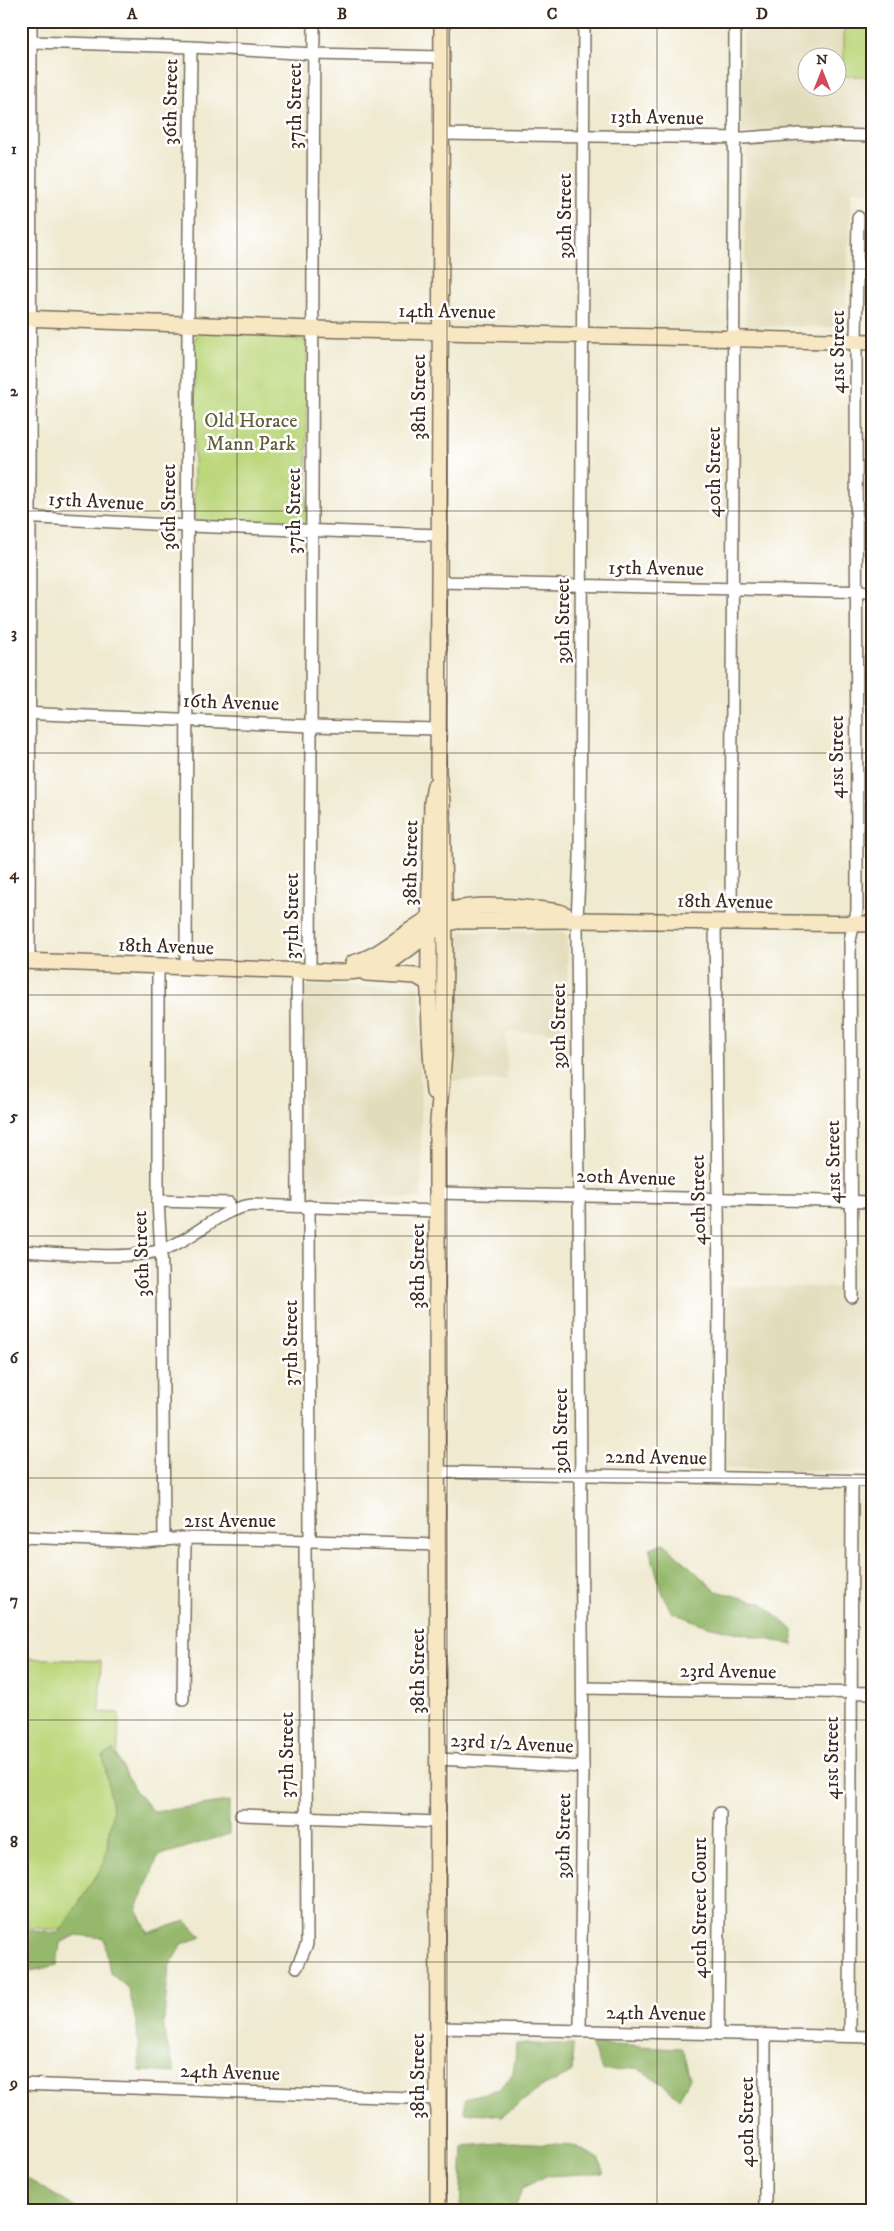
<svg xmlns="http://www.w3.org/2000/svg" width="894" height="2231" font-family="'IM FELL DW Pica',serif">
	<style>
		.built { fill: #e2dcba; fill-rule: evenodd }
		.green { fill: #bcd77c; stroke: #7c804d }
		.forest { fill: #95b86c; stroke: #687145 }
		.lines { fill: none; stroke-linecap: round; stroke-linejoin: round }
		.street-casing { stroke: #7a6d5c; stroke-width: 14 }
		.secondary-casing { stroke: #7a6d5c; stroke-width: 18 }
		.street { stroke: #fff; stroke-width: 11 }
		.secondary { stroke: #f7e8c3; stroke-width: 15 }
		.grid { fill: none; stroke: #3b2a1e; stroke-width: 1; stroke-opacity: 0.55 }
		.labels { text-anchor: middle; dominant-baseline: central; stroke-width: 5; stroke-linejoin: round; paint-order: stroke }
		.street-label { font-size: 20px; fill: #3b2a1e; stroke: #fff }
		.park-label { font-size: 20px; fill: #625e3a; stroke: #fff }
		.neatline { fill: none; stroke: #3b2a1e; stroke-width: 2 }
		.grid-label { font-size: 16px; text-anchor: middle; font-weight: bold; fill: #3b2a1e }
	</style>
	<rect width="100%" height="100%" fill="#fff"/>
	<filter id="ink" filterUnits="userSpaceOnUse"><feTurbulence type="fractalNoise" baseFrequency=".02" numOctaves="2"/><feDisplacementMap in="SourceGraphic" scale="10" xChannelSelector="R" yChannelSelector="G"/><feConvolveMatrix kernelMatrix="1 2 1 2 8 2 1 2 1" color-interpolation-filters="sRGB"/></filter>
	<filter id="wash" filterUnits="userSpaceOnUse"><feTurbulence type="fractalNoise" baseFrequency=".0096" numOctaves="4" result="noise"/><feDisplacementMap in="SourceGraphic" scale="20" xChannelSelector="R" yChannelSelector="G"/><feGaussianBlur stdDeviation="1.12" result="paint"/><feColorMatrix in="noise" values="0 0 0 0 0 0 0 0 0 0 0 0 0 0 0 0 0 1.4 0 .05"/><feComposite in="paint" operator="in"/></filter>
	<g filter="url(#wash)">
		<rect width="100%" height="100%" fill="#efead0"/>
		<g class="built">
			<path d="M 743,21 L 873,21 L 873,130 L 787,127 L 782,131 L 742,133 ZM 806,58 L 836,58 L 836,88 L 806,88 Z"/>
			<path d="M 809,139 L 873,140 L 873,192 L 851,191 L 845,327 L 745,326 L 746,142 Z"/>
			<path d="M 462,931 L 563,932 L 567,936 L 568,1032 L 506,1032 L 507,1081 L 451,1081 L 453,938 Z"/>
			<path d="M 307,986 L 419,987 L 422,1198 L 308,1197 L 304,1190 L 302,992 Z"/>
			<path d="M 727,1286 L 873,1288 L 873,1472 L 727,1468 Z"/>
		</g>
		<g class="green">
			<rect x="844" y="21" width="29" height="55"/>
			<path d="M 204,332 L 301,337 L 307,343 L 307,523 L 304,525 L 198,521 L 194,519 L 194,341 L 195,337 Z"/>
			<path d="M 21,1658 L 101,1661 L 99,1712 L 119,1713 L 111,1931 L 21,1928 Z"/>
		</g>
		<g class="forest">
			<path d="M 664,1543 L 716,1591 L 762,1603 L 793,1630 L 793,1645 L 707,1626 L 671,1612 L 661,1589 L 649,1548 Z"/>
			<path d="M 113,1750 L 136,1792 L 154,1812 L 229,1801 L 229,1834 L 158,1856 L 137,1909 L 148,1933 L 186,1921 L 202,1937 L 182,1944 L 169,1967 L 163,2029 L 175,2073 L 140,2071 L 137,2027 L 129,1989 L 110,1973 L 104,1938 L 77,1935 L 60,1943 L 57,1965 L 23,1973 L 21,2061 L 21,1930 L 59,1933 L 104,1864 L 113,1812 L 103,1756 Z"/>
			<path d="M 517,2044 L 573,2044 L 572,2073 L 542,2087 L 502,2116 L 465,2112 L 465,2099 L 499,2089 L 513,2073 Z"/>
			<path d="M 591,2044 L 682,2048 L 690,2078 L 679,2098 L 660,2082 L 637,2068 L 603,2071 Z"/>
			<path d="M 512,2142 L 573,2145 L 598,2158 L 604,2173 L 546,2176 L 522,2188 L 515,2210 L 460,2210 L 463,2146 Z"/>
			<path d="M 21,2175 L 80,2210 L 21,2210 Z"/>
		</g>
	</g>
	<g filter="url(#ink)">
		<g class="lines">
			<defs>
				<g id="street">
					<path d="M 32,42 L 191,47 L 314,54 L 442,57"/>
					<path d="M 441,134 L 744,138 L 799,134 L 873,136"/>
					<path d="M 21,517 L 188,526 L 439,535"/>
					<path d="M 438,582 L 873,592"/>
					<path d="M 21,713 L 311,726 L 438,729"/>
					<path d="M 715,922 L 719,1293 L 718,1477"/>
					<path d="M 731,923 L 735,21"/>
					<path d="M 29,961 L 31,21"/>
					<path d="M 158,966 L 158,1201 L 162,1269 L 164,1541"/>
					<path d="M 186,967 L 188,324 L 191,47"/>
					<path d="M 297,970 L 298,1205"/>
					<path d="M 310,971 L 314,21"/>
					<path d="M 437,1193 L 873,1202"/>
					<path d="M 158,1201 L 229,1203"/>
					<path d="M 309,1206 L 310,1541"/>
					<path d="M 21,1251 C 60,1253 133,1262 167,1248 C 197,1237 219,1209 252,1205 L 437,1211"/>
					<path d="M 852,1297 L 850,940 L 857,911 L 856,341 L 858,217"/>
					<path d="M 438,1472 L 873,1481"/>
					<path d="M 21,1537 L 145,1542 L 185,1538 L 247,1539 L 438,1545"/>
					<path d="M 583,1688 L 873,1693"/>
					<path d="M 183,1699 L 185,1538"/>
					<path d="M 438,1759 L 583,1767"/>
					<path d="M 241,1815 L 438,1822"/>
					<path d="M 297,1967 L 307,1944 L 305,1541"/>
					<path d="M 438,2028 L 873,2037"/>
					<path d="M 580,2031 L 583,1767 L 577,920 L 580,857 L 584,21"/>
					<path d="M 718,2034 L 720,1813"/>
					<path d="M 765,2035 L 765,2210"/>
					<path d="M 850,2036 L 852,1481"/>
					<path d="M 21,2084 L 438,2099"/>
				</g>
				<g id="secondary">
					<path d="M 21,318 L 313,329 L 873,342"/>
					<path d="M 21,961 L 336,972 C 352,972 372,971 386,964 C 411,950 428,928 456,921 L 577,920 L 873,924"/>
					<path d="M 353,963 C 382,955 402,934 428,919 C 462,899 522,907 559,912 L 566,915"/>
					<path d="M 366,973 L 416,976 L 427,982 L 429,989"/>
					<path d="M 434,1092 C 425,995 430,899 432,802 L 435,785"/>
					<path d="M 438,2210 L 437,1133 L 444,1053 L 445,949 L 442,801 L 438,773 L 442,21"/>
				</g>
			</defs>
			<use href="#street" class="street-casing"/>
			<use href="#secondary" class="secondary-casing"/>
			<use href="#street" class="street"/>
			<use href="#secondary" class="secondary"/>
		</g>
	</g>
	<path class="grid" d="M 237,21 L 237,2210M 447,21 L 447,2210M 657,21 L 657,2210M 21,269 L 873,269M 21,511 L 873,511M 21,753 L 873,753M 21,995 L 873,995M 21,1236 L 873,1236M 21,1478 L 873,1478M 21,1720 L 873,1720M 21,1962 L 873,1962"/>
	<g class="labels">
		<g class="street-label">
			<text transform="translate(171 102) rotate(-89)">36th Street</text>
			<text transform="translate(295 106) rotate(-90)">37th Street</text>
			<text transform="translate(657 118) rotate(1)">13th Avenue</text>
			<text transform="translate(565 216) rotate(-90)">39th Street</text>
			<text transform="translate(447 312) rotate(1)">14th Avenue</text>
			<text transform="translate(838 352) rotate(-90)">41st Street</text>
			<text transform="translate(419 397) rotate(-90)">38th Street</text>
			<text transform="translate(714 472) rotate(-90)">40th Street</text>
			<text transform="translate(96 502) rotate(3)">15th Avenue</text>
			<text transform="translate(169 507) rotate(-90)">36th Street</text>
			<text transform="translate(294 511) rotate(-90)">37th Street</text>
			<text transform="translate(656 569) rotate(1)">15th Avenue</text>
			<text transform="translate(563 621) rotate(-90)">39th Street</text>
			<text transform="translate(231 703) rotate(2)">16th Avenue</text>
			<text transform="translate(837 757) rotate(-90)">41st Street</text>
			<text transform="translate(411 863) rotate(-89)">38th Street</text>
			<text transform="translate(725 902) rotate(1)">18th Avenue</text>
			<text transform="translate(292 916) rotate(-90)">37th Street</text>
			<text transform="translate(166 947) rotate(2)">18th Avenue</text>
			<text transform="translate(559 1026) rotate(-90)">39th Street</text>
			<text transform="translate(834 1162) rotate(-91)">41st Street</text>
			<text transform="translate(626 1178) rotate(2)">20th Avenue</text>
			<text transform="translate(699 1200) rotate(-91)">40th Street</text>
			<text transform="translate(142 1254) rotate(-92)">36th Street</text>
			<text transform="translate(418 1266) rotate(-90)">38th Street</text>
			<text transform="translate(291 1343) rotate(-90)">37th Street</text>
			<text transform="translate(561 1431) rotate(-90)">39th Street</text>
			<text transform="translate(656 1458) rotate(1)">22nd Avenue</text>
			<text x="230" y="1521">21st Avenue</text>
			<text transform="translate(418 1671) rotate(-90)">38th Street</text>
			<text transform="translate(728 1672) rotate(1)">23rd Avenue</text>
			<text transform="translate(512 1744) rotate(3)">23rd 1/2 Avenue</text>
			<text transform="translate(287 1755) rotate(-90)">37th Street</text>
			<text transform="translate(832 1758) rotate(-90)">41st Street</text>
			<text transform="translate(564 1836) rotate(-89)">39th Street</text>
			<text transform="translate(700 1908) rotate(-90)">40th Street Court</text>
			<text transform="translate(656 2014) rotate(1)">24th Avenue</text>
			<text transform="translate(230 2073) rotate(2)">24th Avenue</text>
			<text transform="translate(418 2076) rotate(-90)">38th Street</text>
			<text transform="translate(747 2122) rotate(-90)">40th Street</text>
		</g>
		<g class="park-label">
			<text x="251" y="421">Old Horace<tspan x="251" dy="23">Mann Park</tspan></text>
		</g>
	</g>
	<rect width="894" height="2231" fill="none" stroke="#fff" stroke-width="55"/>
	<g transform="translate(822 72)"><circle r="24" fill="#ffffff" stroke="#b1aaa5"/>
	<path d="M0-4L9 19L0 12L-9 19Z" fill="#d1495b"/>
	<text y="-8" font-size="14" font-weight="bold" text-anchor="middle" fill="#3b2a1e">N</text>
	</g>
	<rect x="28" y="28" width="838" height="2176" class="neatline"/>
	<g class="grid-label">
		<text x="132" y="19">A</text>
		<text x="342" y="19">B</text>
		<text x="552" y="19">C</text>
		<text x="762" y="19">D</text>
		<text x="14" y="154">1</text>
		<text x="14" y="396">2</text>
		<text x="14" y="638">3</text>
		<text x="14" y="879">4</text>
		<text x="14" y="1121">5</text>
		<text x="14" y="1363">6</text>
		<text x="14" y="1605">7</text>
		<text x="14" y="1847">8</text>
		<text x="14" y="2088">9</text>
	</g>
</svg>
